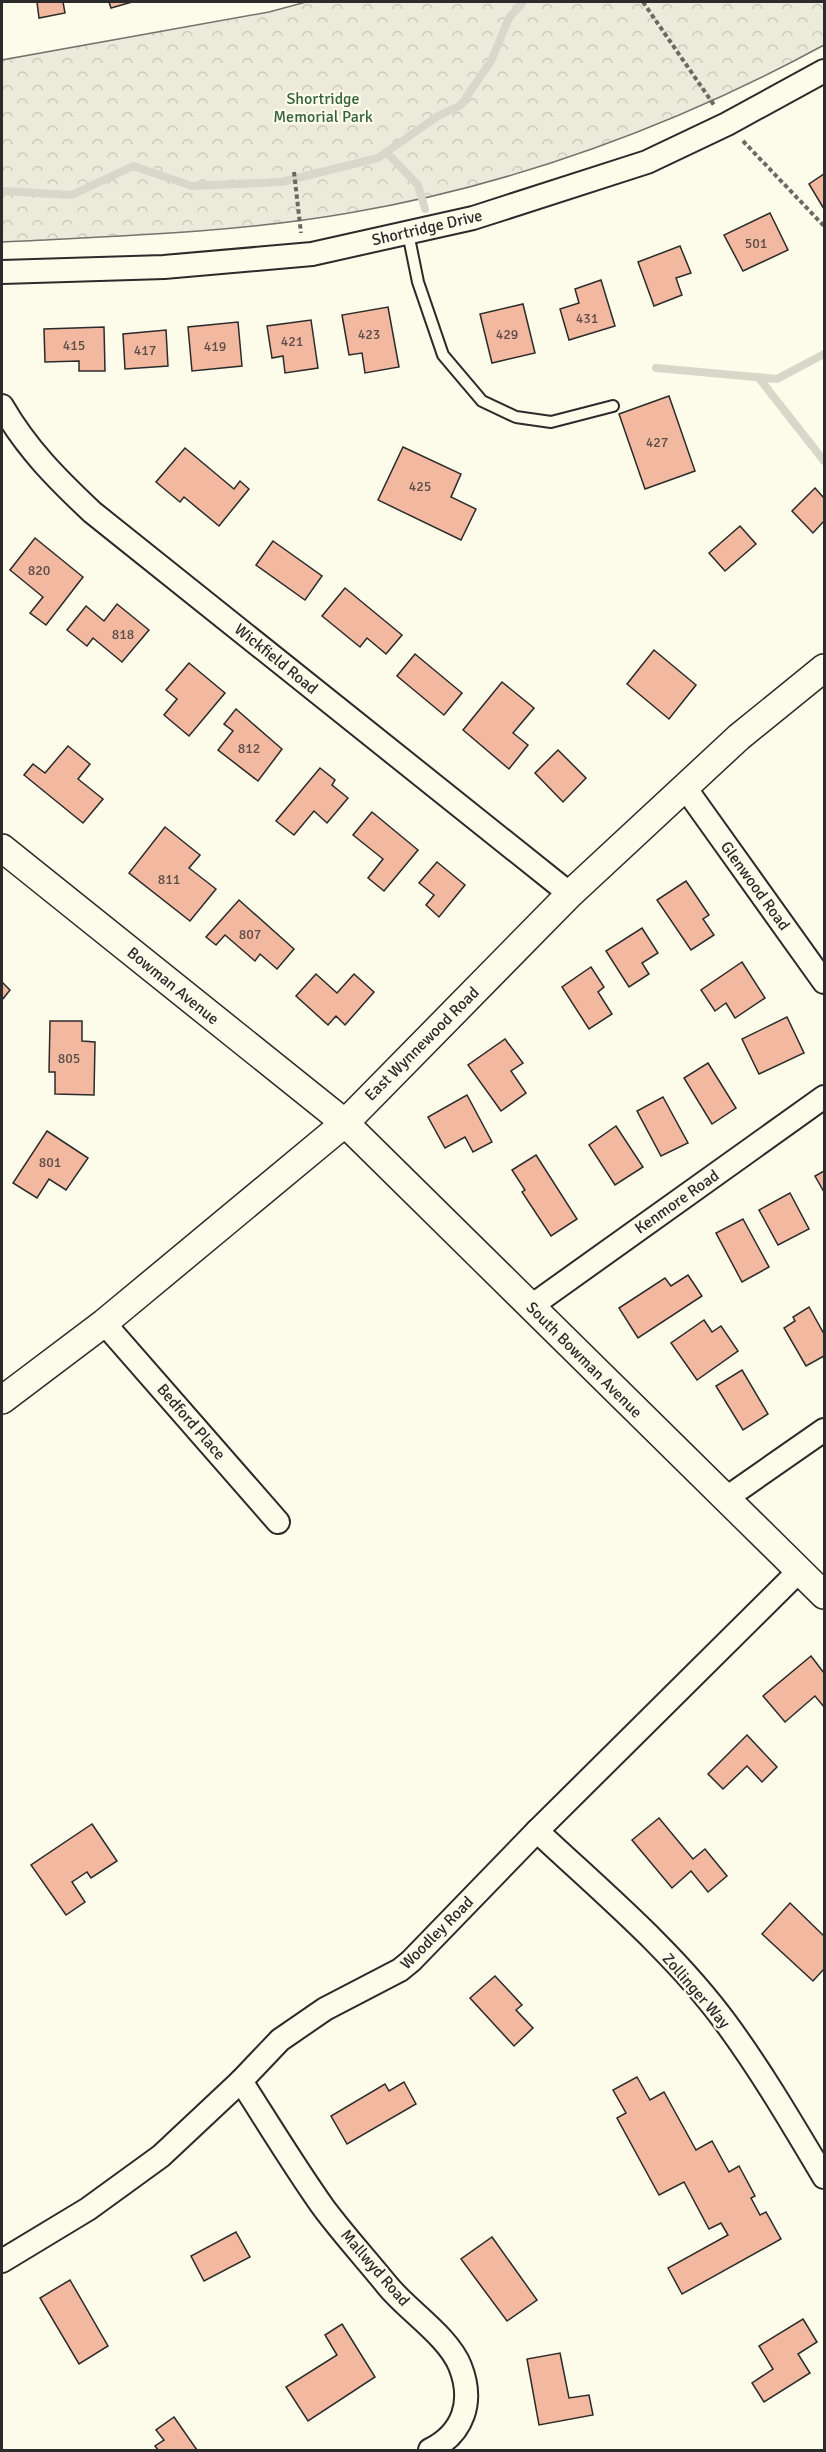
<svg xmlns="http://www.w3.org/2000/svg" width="826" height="2452" font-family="Signika,sans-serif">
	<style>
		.forest { fill: url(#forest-crowns); stroke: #74746e; stroke-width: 1.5 }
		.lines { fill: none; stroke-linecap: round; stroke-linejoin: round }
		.stream { stroke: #d8d7c9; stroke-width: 8 }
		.building { fill: #f2b8a0; stroke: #2b2b2b; stroke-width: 1.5 }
		.service-casing { stroke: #2b2b2b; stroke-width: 14 }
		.minor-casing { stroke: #2b2b2b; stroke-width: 26 }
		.tertiary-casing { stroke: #2b2b2b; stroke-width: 30 }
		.path { stroke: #6a6964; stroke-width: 4; stroke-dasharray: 4.5 3; stroke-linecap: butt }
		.service { stroke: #fdfbea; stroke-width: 10 }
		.minor { stroke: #fdfbea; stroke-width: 22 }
		.tertiary { stroke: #fdfbea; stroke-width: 27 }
		.labels { text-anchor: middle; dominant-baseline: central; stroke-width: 4.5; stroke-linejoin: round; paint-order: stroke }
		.number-label { font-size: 14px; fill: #5d4e48 }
		.park-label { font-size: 16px; fill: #34623c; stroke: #fdfbea }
		.street-label { font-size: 16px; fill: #2b2b2b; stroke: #fdfbea }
	</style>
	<defs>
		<pattern id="forest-crowns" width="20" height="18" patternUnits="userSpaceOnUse" patternTransform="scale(1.5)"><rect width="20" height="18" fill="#ecebdb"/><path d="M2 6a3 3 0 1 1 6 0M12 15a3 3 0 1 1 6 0" fill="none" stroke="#cbcabc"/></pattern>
	</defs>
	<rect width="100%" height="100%" fill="#fdfbea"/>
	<path class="forest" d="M 306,2 L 824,2 L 824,45 C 677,125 514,185 349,213 C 234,233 118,236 2,242 L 2,60 L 269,12 Z"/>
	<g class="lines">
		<g class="stream">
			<path d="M 386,152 L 418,185 L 425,209"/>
			<path d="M 2,191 L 72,195 L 133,166 L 192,186 L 281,182 L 378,158 L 438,116 L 461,105 L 491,61 L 509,18 L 523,2"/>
			<path d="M 656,368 L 777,379 L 824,354"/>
			<path d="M 758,377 L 824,461"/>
		</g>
	</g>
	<g class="building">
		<path d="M 37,2 L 63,2 L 65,13 L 39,18 Z"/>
		<path d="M 109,2 L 132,2 L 111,8 Z"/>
		<path d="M 824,174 L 824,209 L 809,184 Z"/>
		<path d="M 770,213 L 788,250 L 743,271 L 724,235 Z"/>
		<path d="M 680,246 L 691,273 L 676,278 L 682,295 L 654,306 L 638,262 Z"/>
		<path d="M 601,280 L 615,326 L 569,340 L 560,309 L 579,303 L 575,289 Z"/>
		<path d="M 523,304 L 535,353 L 492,363 L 480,314 Z"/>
		<path d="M 388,307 L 399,367 L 365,373 L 362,353 L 349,355 L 342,315 Z"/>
		<path d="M 311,320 L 318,368 L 285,373 L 283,356 L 272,358 L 267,326 Z"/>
		<path d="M 238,322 L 242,366 L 192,371 L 188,327 Z"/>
		<path d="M 104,327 L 105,371 L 79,371 L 79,361 L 45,362 L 44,329 Z"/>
		<path d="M 166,330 L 168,366 L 125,369 L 123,334 Z"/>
		<path d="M 669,396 L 695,471 L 645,489 L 619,414 Z"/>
		<path d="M 403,447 L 461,474 L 451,497 L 476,509 L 461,540 L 378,500 Z"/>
		<path d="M 185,448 L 234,489 L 240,481 L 249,489 L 219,526 L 184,497 L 180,502 L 156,482 Z"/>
		<path d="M 815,488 L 824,498 L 824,521 L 813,533 L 792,511 Z"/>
		<path d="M 740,526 L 756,544 L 725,571 L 709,553 Z"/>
		<path d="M 35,538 L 83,577 L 46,625 L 30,613 L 43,597 L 10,570 Z"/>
		<path d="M 273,541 L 322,576 L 305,600 L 256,565 Z"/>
		<path d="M 345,588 L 402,635 L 386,654 L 367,638 L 360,647 L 322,616 Z"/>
		<path d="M 117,604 L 149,630 L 122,662 L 93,638 L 87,646 L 67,630 L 86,606 L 104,621 Z"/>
		<path d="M 654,650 L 696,685 L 669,719 L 627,684 Z"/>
		<path d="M 415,654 L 462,693 L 444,715 L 397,676 Z"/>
		<path d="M 189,663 L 225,693 L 189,736 L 164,715 L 177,699 L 166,690 Z"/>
		<path d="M 502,682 L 534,708 L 513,733 L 528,745 L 509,769 L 463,730 Z"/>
		<path d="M 236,709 L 282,749 L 258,781 L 218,750 L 233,731 L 224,724 Z"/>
		<path d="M 68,746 L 90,764 L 78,779 L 103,799 L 83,823 L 24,775 L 33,764 L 45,773 Z"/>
		<path d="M 558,750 L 586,778 L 563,802 L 535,773 Z"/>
		<path d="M 320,768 L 335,780 L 332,785 L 348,798 L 327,823 L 314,811 L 294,835 L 276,821 Z"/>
		<path d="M 372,812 L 418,850 L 384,891 L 368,878 L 383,859 L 353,835 Z"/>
		<path d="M 165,827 L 200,855 L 189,868 L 216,889 L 190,921 L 129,873 Z"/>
		<path d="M 437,862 L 465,885 L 439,917 L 426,905 L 434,895 L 419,883 Z"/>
		<path d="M 686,881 L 709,915 L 703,919 L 714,935 L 691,950 L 657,900 Z"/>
		<path d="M 239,900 L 294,949 L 277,969 L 260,954 L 255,961 L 225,935 L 216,945 L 206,937 Z"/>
		<path d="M 642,928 L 658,953 L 642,963 L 649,974 L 629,987 L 606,951 Z"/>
		<path d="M 742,962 L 765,998 L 735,1018 L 726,1003 L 715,1011 L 701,990 Z"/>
		<path d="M 591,967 L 604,987 L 598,992 L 612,1014 L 589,1029 L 562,987 Z"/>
		<path d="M 316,974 L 337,993 L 354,974 L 374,992 L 345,1025 L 336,1016 L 328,1025 L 296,996 Z"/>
		<path d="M 2,982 L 10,990 L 2,1000 Z"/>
		<path d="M 787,1017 L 804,1053 L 759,1074 L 742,1039 Z"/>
		<path d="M 50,1021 L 82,1021 L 82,1041 L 95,1042 L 94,1095 L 55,1094 L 55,1072 L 49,1072 Z"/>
		<path d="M 505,1039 L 523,1063 L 511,1071 L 526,1093 L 501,1111 L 468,1065 Z"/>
		<path d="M 708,1063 L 736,1108 L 712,1124 L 684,1078 Z"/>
		<path d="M 467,1095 L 492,1142 L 473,1152 L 465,1137 L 445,1148 L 428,1117 Z"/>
		<path d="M 663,1097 L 688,1143 L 661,1156 L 637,1111 Z"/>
		<path d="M 616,1126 L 643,1167 L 615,1185 L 589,1145 Z"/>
		<path d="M 47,1131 L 88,1158 L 66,1190 L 49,1179 L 37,1198 L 13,1183 Z"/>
		<path d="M 536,1155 L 577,1219 L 551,1236 L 522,1192 L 525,1190 L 512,1170 Z"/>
		<path d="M 824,1171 L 824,1192 L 815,1176 Z"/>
		<path d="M 790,1193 L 809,1229 L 778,1245 L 759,1210 Z"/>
		<path d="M 743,1219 L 769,1267 L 742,1282 L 716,1233 Z"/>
		<path d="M 688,1275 L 702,1296 L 638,1338 L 619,1308 L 665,1278 L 671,1286 Z"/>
		<path d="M 809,1307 L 824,1334 L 824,1356 L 806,1366 L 784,1328 L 795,1321 L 793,1317 Z"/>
		<path d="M 704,1320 L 712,1332 L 721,1326 L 738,1351 L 697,1380 L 671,1343 Z"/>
		<path d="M 742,1370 L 768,1414 L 743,1430 L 716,1386 Z"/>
		<path d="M 811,1656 L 824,1673 L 824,1707 L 815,1696 L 785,1722 L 763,1696 Z"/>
		<path d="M 747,1735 L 777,1767 L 762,1782 L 747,1766 L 723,1789 L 708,1774 Z"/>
		<path d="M 659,1818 L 693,1859 L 705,1849 L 727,1876 L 708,1892 L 691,1871 L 672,1888 L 632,1840 Z"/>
		<path d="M 92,1824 L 117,1861 L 91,1878 L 87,1872 L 72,1882 L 85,1902 L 66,1915 L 31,1865 Z"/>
		<path d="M 790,1903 L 824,1936 L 824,1972 L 823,1970 L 813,1981 L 762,1934 Z"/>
		<path d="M 495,1976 L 522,2005 L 516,2010 L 533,2028 L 514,2046 L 470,1998 Z"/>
		<path d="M 637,2077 L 650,2100 L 664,2092 L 696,2150 L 712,2141 L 729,2172 L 739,2166 L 755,2196 L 751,2198 L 760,2215 L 766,2212 L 781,2239 L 682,2294 L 668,2268 L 728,2235 L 721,2223 L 709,2229 L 684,2182 L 659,2195 L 617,2118 L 626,2113 L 613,2090 Z"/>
		<path d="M 404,2082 L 416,2104 L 347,2144 L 331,2116 L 385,2084 L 389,2091 Z"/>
		<path d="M 236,2232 L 250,2257 L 204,2281 L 191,2256 Z"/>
		<path d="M 492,2237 L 537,2300 L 507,2321 L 461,2259 Z"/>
		<path d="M 70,2280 L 108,2346 L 79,2364 L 40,2298 Z"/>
		<path d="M 803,2319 L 817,2342 L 798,2354 L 810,2373 L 764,2402 L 752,2383 L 773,2369 L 759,2346 Z"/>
		<path d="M 342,2324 L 375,2377 L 308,2421 L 286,2387 L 337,2355 L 325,2335 Z"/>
		<path d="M 560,2353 L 569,2398 L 589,2395 L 593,2415 L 539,2425 L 527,2359 Z"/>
		<path d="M 174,2417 L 197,2450 L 158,2450 L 155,2446 L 164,2440 L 156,2430 Z"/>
	</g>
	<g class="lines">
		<defs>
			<path id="service" d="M 408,233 L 418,282 L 443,355 L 482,401 L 516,417 L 551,422 L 613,406"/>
			<g id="minor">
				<path d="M 2,272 L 164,267 L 312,254 L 473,218 L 647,162 L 727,124 L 824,71"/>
				<path d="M 2,406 C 27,449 56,478 92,512 L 570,894"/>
				<path d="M 686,789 L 824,982"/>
				<path d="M 530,1307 L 824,1097"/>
				<path d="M 104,1323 L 278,1522"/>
				<path d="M 725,1499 L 824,1430"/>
				<path d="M 537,1831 C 602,1892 673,1951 726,2023 C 762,2072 793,2125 824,2177"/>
				<path d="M 241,2081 C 268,2123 294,2166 323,2207 C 343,2234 366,2259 387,2285 C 407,2310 448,2336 460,2366 C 474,2401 464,2433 430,2450"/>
				<path d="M 2,2261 L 88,2209 L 161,2156 L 241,2081 L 280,2040 L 325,2009 L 400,1970 L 411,1961 L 537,1831 L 799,1571"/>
			</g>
			<g id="tertiary">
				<path d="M 2,848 L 345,1123 L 824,1595"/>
				<path d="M 2,1400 L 104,1323 L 345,1123 L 570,894 L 739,737 L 824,668"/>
			</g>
		</defs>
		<use href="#service" class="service-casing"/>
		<use href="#minor" class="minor-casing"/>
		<use href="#tertiary" class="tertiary-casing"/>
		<g class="path">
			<path d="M 643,2 L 714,105"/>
			<path d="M 743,141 L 824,226"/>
			<path d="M 294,172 L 301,233"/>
		</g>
		<use href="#service" class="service"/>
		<use href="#minor" class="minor"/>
		<use href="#tertiary" class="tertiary"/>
	</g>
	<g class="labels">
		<g class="number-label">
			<text x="756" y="243">501</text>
			<text x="587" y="318">431</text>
			<text x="369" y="334">423</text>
			<text x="507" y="334">429</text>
			<text x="292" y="341">421</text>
			<text x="74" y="345">415</text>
			<text x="215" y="346">419</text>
			<text x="145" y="350">417</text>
			<text x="657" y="442">427</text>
			<text x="420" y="486">425</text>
			<text x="39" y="570">820</text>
			<text x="123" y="634">818</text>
			<text x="249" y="748">812</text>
			<text x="169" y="879">811</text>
			<text x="250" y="934">807</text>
			<text x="69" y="1058">805</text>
			<text x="50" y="1162">801</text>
		</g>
		<g class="park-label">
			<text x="323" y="99">Shortridge<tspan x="323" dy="18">Memorial Park</tspan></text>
		</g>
		<g class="street-label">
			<text transform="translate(427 228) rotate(-13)">Shortridge Drive</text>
			<text transform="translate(276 659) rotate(39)">Wickfield Road</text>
			<text transform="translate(755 886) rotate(54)">Glenwood Road</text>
			<text transform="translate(173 986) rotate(39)">Bowman Avenue</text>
			<text transform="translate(422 1044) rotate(-45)">East Wynnewood Road</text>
			<text transform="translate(677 1202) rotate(-35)">Kenmore Road</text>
			<text transform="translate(584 1360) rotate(45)">South Bowman Avenue</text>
			<text transform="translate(191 1422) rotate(49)">Bedford Place</text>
			<text transform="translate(437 1933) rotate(-45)">Woodley Road</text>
			<text transform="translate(696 1991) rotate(49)">Zollinger Way</text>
			<text transform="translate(375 2268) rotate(49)">Mallwyd Road</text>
		</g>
	</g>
	<rect width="826" height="2452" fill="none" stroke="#2b2b2b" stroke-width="6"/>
</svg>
